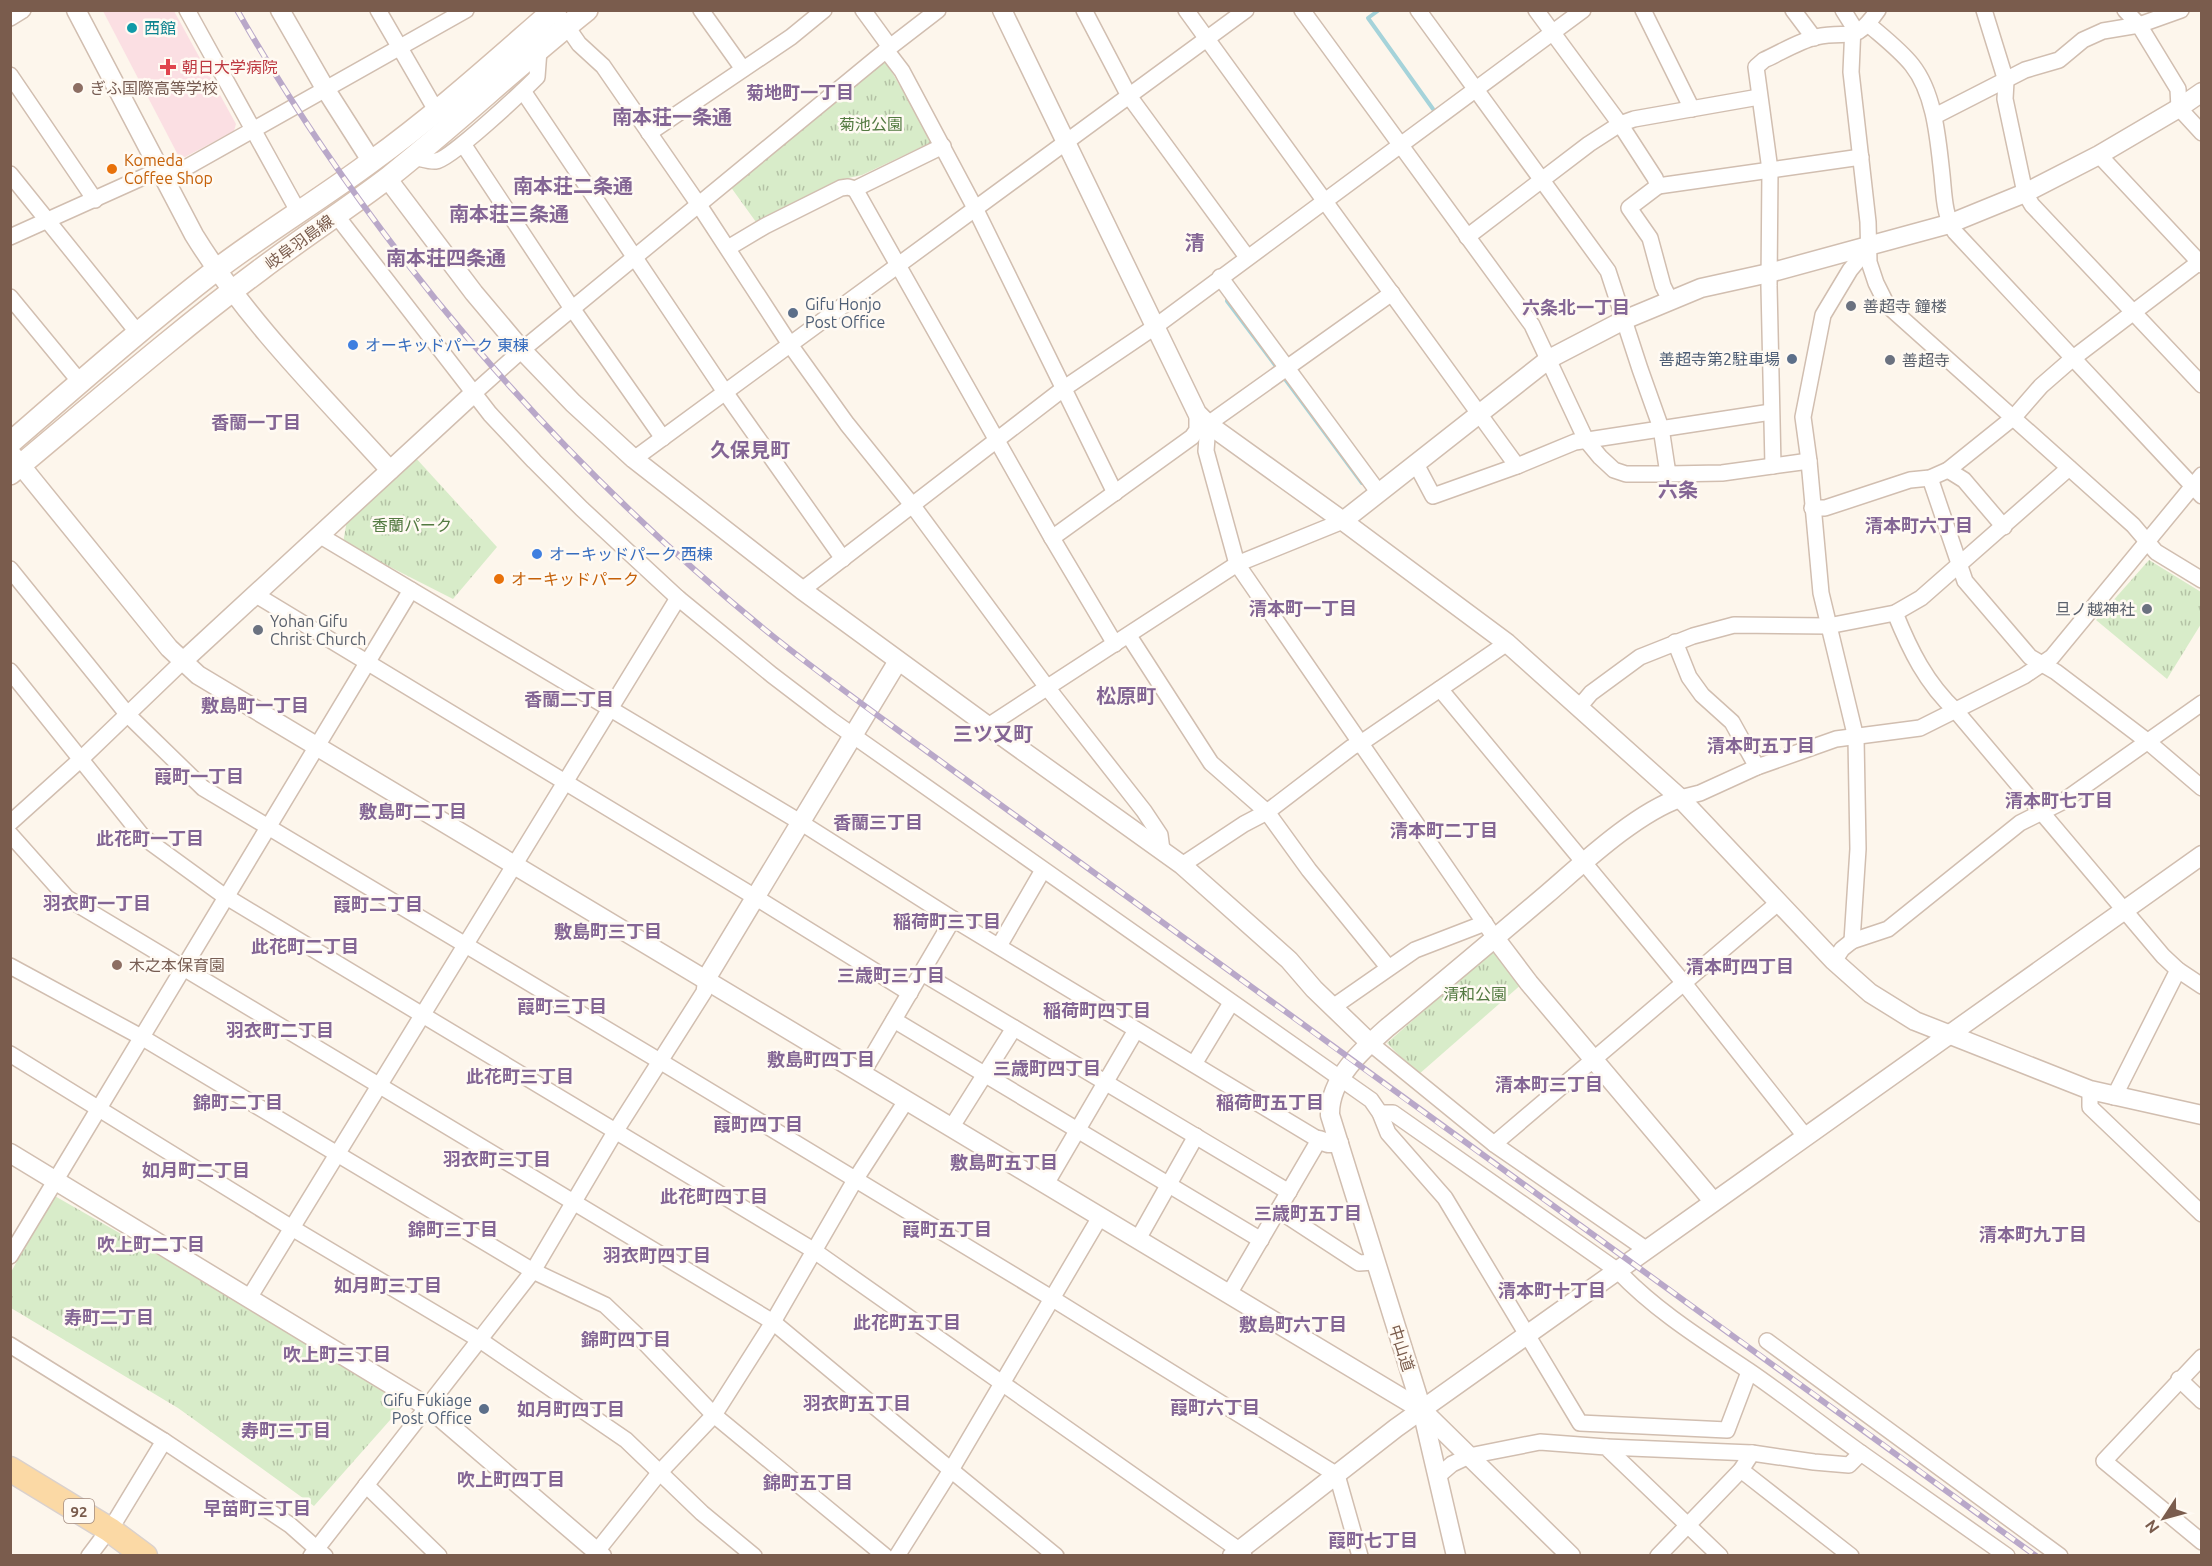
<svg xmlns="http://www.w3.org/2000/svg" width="2212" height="1566" font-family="Ubuntu,'Noto Sans JP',sans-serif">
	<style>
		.medical { fill: #fbdfe3 }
		.grass { fill: url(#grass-tufts) }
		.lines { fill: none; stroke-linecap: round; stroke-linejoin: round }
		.stream { stroke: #a5d3da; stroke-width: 4 }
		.minor-casing { stroke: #d1beb0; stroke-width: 18 }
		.tertiary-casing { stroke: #d1beb0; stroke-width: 21 }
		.secondary-casing { stroke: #d6c0b0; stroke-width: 24 }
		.primary-casing { stroke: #dad1cd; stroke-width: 27 }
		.minor { stroke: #fff; stroke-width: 15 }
		.tertiary { stroke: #fff; stroke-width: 18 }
		.secondary { stroke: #fff; stroke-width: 21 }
		.primary { stroke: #fbd9a5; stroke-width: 24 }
		.rail-casing { stroke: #b9a8c9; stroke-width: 6 }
		.rail { stroke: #fffaf3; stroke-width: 4; stroke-dasharray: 11; stroke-linecap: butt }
		.culture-dot { fill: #0f9aa8; stroke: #fffaf3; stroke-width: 2 }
		.health-dot { fill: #e0444e; stroke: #fffaf3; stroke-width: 2 }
		.education-dot { fill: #8d6e63; stroke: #fffaf3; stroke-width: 2 }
		.food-dot { fill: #e8710a; stroke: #fffaf3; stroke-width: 2 }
		.worship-dot { fill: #6b7280; stroke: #fffaf3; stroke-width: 2 }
		.service-dot { fill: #5c6f8a; stroke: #fffaf3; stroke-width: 2 }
		.shop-dot { fill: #3f7fe0; stroke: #fffaf3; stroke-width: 2 }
		.labels { text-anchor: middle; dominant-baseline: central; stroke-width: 5; stroke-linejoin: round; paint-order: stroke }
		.shield { fill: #fffaf3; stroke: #a28b7f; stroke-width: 1.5 }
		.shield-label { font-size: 15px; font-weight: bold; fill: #7a5c4d }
		.culture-label { font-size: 16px; fill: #0d838f; stroke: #fffaf3; text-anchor: start }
		.health-label { font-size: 16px; fill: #be3a42; stroke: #fffaf3; text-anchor: start }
		.education-label { font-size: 16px; fill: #785e54; stroke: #fffaf3; text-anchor: start }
		.park-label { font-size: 16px; fill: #537a41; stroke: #fffaf3 }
		.food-label { font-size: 16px; fill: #c56008; stroke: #fffaf3; text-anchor: start }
		.street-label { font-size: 16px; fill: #7a5c4d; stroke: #fffaf3 }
		.service-label { font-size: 16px; fill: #4e5e75; stroke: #fffaf3; text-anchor: end }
		.worship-label { font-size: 16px; fill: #5b616d; stroke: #fffaf3; text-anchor: start }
		.shop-label { font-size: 16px; fill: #366cbe; stroke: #fffaf3; text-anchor: start }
		.neighbourhood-label { font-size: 18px; font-weight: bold; fill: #846695; stroke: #fffaf3 }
		.quarter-label { font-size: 20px; font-weight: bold; fill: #846695; stroke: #fffaf3 }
	</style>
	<defs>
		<pattern id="grass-tufts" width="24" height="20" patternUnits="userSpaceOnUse" patternTransform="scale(1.5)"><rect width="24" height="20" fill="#d8ecc9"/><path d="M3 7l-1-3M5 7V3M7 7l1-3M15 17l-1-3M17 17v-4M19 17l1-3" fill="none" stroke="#b4c2a5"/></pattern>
	</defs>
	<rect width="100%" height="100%" fill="#fdf6ec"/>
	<path class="medical" d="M 103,11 L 174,11 L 236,124 L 234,131 L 185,157 L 178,155 Z"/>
	<g class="grass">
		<path d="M 884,59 L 928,133 L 930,143 L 862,175 L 844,179 L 756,222 L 730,186 Z"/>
		<path d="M 414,456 L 497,547 L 453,599 L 343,543 L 347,520 Z"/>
		<path d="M 2149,560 L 2201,592 L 2201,624 L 2167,679 L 2096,620 Z"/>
		<path d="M 1494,949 L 1523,983 L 1418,1075 L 1387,1043 Z"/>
		<path d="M 53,1195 L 249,1307 L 406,1402 L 314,1506 L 178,1408 L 11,1308 L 10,1274 Z"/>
	</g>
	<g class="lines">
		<g class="stream">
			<path d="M 1379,10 L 1368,18 L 1433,109"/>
			<path d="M 1228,297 L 1227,301 L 1275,365"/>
			<path d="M 1285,379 L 1362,483"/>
		</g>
		<defs>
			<g id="minor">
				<path d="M 187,10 L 298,211"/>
				<path d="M 378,10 L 437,112"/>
				<path d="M 701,10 L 743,69"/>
				<path d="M 863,10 L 890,47"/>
				<path d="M 1084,10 L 1129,96 L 1247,257"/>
				<path d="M 1186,10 L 1517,466"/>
				<path d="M 1302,10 L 1532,325 L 1586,440 L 1600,457 L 1614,470 L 1626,474 L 1668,474"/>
				<path d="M 1418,10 L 1608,271 L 1640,369 L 1661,428 L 1668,474 L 1722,473 L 1809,461"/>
				<path d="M 1536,10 L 1620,124 L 1655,178 L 1658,186 L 1629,208 L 1650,238 L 1663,286 L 1670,300"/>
				<path d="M 1643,10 L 1692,109"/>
				<path d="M 1793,10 L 1814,38"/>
				<path d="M 1843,10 L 1853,26 L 1851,72 L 1868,222 L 1869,262 L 1876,283 L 1887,305 L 2133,525 L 2156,552 L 2202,580"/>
				<path d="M 1984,10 L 2006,81 L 2005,99 L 2025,193 L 2032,205 L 2202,385"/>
				<path d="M 2125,10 L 2139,25 L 2178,89 L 2179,108 L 2202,133"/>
				<path d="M 10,18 L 23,10"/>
				<path d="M 561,18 L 579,44 L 603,66 L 699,205 L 791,346 L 847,424 L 913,506 L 1046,686 L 1144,811 L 1160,835 L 1162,850"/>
				<path d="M 1868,24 C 1883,37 1900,50 1912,65 C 1935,94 1938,140 1942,175 C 1944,194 1944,216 1955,232 L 2202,496"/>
				<path d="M 886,50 L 902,71 L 975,208 L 1115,493"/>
				<path d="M 10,75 L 95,200"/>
				<path d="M 523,91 L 725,392 L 843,559"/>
				<path d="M 1935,116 L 2025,70 L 2059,60 L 2083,40 L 2103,31 L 2139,25 L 2181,10"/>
				<path d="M 649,133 L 791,37 L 824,10"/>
				<path d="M 463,144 L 569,304 L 663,438"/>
				<path d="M 2099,155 L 2202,265"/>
				<path d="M 413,157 C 420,158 430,162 436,161 C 450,160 524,90 537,77 L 539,50"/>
				<path d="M 10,174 L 138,333"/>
				<path d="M 164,180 L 466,10"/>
				<path d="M 1658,186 L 1861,157"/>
				<path d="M 855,189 L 1052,538 L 1115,644"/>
				<path d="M 336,215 L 490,414 L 534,461 L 582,509 L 678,598 L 772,675 L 831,720 L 1371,1100 L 1380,1113 L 1388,1133 L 1445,1198 L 1580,1423 L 1727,1430 L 1749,1372"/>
				<path d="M 10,237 L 159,170"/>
				<path d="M 1467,237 L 1589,144 L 1620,124 L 1634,119 L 1759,97"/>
				<path d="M 728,248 L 765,226 L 841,188 L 848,187 L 855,189 L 943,146"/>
				<path d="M 1220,277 L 1379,493"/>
				<path d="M 1392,293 L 1208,424 L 1206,451 L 1237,564 L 1495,938"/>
				<path d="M 10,297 L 80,382"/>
				<path d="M 474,393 L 522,350 L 890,47 L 938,10"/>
				<path d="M 634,459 L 1246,10"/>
				<path d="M 1416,464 L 1433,496 L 1517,466 L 1575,442 L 1771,412"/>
				<path d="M 1773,466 L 1769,286 L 1770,170 L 1756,67 L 1764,60 C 1780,53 1799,41 1816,37 C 1851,29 1853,46 1878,10"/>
				<path d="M 1948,470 L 1964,480 L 2004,527"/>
				<path d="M 1930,478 L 1965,581 L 2030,657 L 2056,672 L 2147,741 L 2202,788"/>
				<path d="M 1812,508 L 1825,508 L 1910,480 L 1930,478 L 1948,470 L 2014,417 L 2041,386 L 2072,359 L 2202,260"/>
				<path d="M 319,535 L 800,822 L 953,919 L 1319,1140 L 1229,1294"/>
				<path d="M 1052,538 L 1192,437 L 1197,430 L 1197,413"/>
				<path d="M 10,569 L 128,715 L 203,788 L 668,1066 L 1053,1299 L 1337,1475 L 1360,1556"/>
				<path d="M 802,590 L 1063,389 L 1156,326 L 1583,10"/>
				<path d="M 256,595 L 755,897 L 910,993"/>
				<path d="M 1895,613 C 1910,650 1926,683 1956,711 L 2163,956 L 2178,970 L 2202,986"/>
				<path d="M 1129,636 L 1211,763 L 1267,812 L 1309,870 L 1388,967"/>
				<path d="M 1675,642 L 1689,677 L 1702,695 L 1732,722 L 1757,767"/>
				<path d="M 10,671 L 143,837 L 220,893 L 813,1250 L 1239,1550 L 1244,1556"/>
				<path d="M 1440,689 L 1683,982 L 1805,1136"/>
				<path d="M 1580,706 L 1591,693 L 1640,657 L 1693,636 L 1734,625 L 1828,626 L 1895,613 L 1921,598 L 2069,468"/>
				<path d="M 988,726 L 1237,564 L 1343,521"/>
				<path d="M 1680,798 L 1700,793 L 1757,767 L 1836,739 L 1920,728 L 2024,676 L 2052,657 L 2202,475"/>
				<path d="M 10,823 L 80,760 L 182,662"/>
				<path d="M 10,834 L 67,898 L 773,1322 L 951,1470 L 1056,1556"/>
				<path d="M 1182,865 L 1244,824 L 1267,812 L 1352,747 L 1361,743 L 1507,643"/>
				<path d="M 1852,941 L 1858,849 L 1856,738 L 1821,593 L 1809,461 L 1803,417 L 1823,315 L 1850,270 L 1870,246"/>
				<path d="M 999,946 L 1043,870"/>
				<path d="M 1834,961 L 1842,949 L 1852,941 L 1888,929 L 2020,823 L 2062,802 L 2202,703"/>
				<path d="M 10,966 L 143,1038 L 533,1271 L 605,1305 L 645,1343 L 714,1415 L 885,1556"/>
				<path d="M 922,973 L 1289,1192"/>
				<path d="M 1333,1007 L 1415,950 L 1485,923"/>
				<path d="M 894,1020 L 1261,1240"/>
				<path d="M 1370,1043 L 1494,1144 L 1647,1250"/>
				<path d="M 10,1054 L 292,1228 L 480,1340 L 626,1440 L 702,1513 L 754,1556"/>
				<path d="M 1194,1064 L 1231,1003"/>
				<path d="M 862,1074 L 953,919"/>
				<path d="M 2090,1090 L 2090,1107 L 2202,1214"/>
				<path d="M 2114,1097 L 2178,970"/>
				<path d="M 1380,1113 L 1393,1113 L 1618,1271 C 1656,1311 1703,1340 1749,1371 C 1787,1397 1823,1426 1861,1453"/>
				<path d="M 951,1128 L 1014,1028"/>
				<path d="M 1494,1144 L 1779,902"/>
				<path d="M 1046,1184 L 1136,1030"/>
				<path d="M 1278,1210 L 1359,1263 L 1374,1262"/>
				<path d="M 1138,1239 L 1196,1136"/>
				<path d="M 10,1256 L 411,590"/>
				<path d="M 249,1298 L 678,598"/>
				<path d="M 1767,1341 L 2060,1556"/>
				<path d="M 10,1345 L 164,1441 L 290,1525 L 325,1556"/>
				<path d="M 2202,1357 L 2104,1461 L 2202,1542"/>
				<path d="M 2179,1379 L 2202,1401"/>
				<path d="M 1606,1447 L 1752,1453"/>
				<path d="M 1741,1470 L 1851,1556"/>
				<path d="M 1438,1476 L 1452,1464 L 1469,1456 L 1540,1442 L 1606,1447 L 1720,1556"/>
				<path d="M 366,1485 L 439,1556"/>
				<path d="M 110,1530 L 164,1441"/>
				<path d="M 89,1556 L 101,1540"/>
				<path d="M 311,1556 L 533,1271 L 615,1132 L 704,992 L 706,979"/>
				<path d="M 593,1556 L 660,1472 L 714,1415 L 773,1322 L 855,1180 L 906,1101"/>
				<path d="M 897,1556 L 951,1470 L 1100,1217"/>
				<path d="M 1658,1556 L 1741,1470 L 1752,1453 L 1814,1462 L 1849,1465 L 1861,1453 L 2007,1556"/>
			</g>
			<g id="tertiary">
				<path d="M 76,10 L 194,235 C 247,321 322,395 390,470"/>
				<path d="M 280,10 L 326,90 L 372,162"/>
				<path d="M 1002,10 L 1197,413 L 1208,424 L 1343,521 L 1507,643 L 1680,798 L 1834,961 L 1870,993 L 1915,1021 L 2090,1090 L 2202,1115"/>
				<path d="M 387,178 L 474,293 L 522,350 L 573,403 L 634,459 L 802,590 L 988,726 L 1182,865 L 1289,960 L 1314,989 L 1370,1043"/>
				<path d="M 10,452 L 169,648 L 198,675 L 1422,1410 L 1571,1556"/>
				<path d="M 1343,521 L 1549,359 L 1624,320 L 1701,288 L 1769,273 L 1949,224 L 2025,193 L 2099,155 L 2179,108 L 2202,92"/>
				<path d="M 182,662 L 474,393"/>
				<path d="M 1495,938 L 1529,983 L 1713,1201"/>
				<path d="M 706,979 L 898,661"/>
				<path d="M 1319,1140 L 1328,1143 L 1339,1143"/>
				<path d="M 10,1153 L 428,1407 L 602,1556"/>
				<path d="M 1232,1556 L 1396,1428 L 2202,855"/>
				<path d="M 1456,1556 L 1422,1410 L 1330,1115 C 1329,1079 1362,1050 1388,1027 C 1441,984 1494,939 1547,894 C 1583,863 1636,813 1680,798"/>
			</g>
			<g id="secondary">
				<path d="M 10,443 C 78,384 145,325 216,270 C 266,232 321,199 372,161 C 436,115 494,62 554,10"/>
				<path d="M 10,474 C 93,405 174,334 260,270 C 302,238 347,209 389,177 C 457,123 519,64 587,10"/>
			</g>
			<path id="primary" d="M 10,1469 L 110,1530 L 145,1556"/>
		</defs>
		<use href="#minor" class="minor-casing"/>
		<use href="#tertiary" class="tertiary-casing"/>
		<use href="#secondary" class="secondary-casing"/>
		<use href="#primary" class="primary-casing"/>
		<use href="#minor" class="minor"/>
		<use href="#tertiary" class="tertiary"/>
		<use href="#secondary" class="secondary"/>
		<use href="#primary" class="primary"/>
		<defs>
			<path id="rail" d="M 237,10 C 372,246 554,457 764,629 C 823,677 886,721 947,766 C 1034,829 1122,893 1209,956 C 1484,1157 1761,1355 2036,1556"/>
		</defs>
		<use href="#rail" class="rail-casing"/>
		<use href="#rail" class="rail"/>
	</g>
	<circle class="culture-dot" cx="132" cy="28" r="6"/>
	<path class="health-dot" d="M165 58h6v6h6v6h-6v6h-6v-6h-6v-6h6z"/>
	<g class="education-dot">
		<circle cx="78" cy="88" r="6"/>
		<circle cx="117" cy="965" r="6"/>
	</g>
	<g class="food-dot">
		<circle cx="112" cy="169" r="6"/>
		<circle cx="499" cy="579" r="6"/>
	</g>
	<g class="worship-dot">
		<circle cx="1851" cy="306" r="6"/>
		<circle cx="1890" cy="360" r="6"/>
		<circle cx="2147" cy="609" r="6"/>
		<circle cx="258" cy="630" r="6"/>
	</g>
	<g class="service-dot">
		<circle cx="793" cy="313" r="6"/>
		<circle cx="1792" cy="359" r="6"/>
		<circle cx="484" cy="1409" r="6"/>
	</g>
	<g class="shop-dot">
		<circle cx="353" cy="345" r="6"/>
		<circle cx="537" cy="554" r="6"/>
	</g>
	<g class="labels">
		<rect class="shield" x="64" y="1499" width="30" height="24" rx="4.5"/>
		<g class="shield-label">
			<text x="79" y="1511">92</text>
		</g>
		<g class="culture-label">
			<text x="144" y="28">西館</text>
		</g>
		<g class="health-label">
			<text x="182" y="67">朝日大学病院</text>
		</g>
		<g class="education-label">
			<text x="90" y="88">ぎふ国際高等学校</text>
			<text x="129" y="965">木之本保育園</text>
		</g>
		<g class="park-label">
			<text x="871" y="124">菊池公園</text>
			<text x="412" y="525">香蘭パーク</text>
			<text x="1475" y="994">清和公園</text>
		</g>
		<g class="food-label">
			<text x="124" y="160">Komeda<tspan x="124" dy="18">Coffee Shop</tspan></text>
			<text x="511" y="579">オーキッドパーク</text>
		</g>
		<g class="street-label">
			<text transform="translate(299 242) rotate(-36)">岐阜羽島線</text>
			<text transform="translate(1402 1348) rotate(72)">中山道</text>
		</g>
		<g class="service-label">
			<text x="805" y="304" text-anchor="start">Gifu Honjo<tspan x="805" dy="18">Post Office</tspan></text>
			<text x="1780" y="359">善超寺第2駐車場</text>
			<text x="472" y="1400">Gifu Fukiage<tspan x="472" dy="18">Post Office</tspan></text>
		</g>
		<g class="worship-label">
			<text x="1863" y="306">善超寺 鐘楼</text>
			<text x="1902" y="360">善超寺</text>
			<text x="2135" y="609" text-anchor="end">旦ノ越神社</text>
			<text x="270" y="621">Yohan Gifu<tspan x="270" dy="18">Christ Church</tspan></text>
		</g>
		<g class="shop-label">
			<text x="365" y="345">オーキッドパーク 東棟</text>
			<text x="549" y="554">オーキッドパーク 西棟</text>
		</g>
		<g class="neighbourhood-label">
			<text x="800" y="92">菊地町一丁目</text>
			<text x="1576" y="307">六条北一丁目</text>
			<text x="256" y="422">香蘭一丁目</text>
			<text x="1919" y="525">清本町六丁目</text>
			<text x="1303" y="608">清本町一丁目</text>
			<text x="569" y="699">香蘭二丁目</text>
			<text x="255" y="705">敷島町一丁目</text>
			<text x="1761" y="745">清本町五丁目</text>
			<text x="199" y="776">葭町一丁目</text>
			<text x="2059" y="800">清本町七丁目</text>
			<text x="413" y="811">敷島町二丁目</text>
			<text x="878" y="822">香蘭三丁目</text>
			<text x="1444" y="830">清本町二丁目</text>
			<text x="150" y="838">此花町一丁目</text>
			<text x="97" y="903">羽衣町一丁目</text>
			<text x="378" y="904">葭町二丁目</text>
			<text x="947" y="921">稲荷町三丁目</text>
			<text x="608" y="931">敷島町三丁目</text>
			<text x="305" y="946">此花町二丁目</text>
			<text x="1740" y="966">清本町四丁目</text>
			<text x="891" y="975">三歳町三丁目</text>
			<text x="562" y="1006">葭町三丁目</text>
			<text x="1097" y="1010">稲荷町四丁目</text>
			<text x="280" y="1030">羽衣町二丁目</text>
			<text x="821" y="1059">敷島町四丁目</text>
			<text x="1047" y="1068">三歳町四丁目</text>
			<text x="520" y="1076">此花町三丁目</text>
			<text x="1549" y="1084">清本町三丁目</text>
			<text x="238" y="1102">錦町二丁目</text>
			<text x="1270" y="1102">稲荷町五丁目</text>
			<text x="758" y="1124">葭町四丁目</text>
			<text x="497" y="1159">羽衣町三丁目</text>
			<text x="1004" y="1162">敷島町五丁目</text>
			<text x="196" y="1170">如月町二丁目</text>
			<text x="714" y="1196">此花町四丁目</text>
			<text x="1308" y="1213">三歳町五丁目</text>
			<text x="453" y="1229">錦町三丁目</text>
			<text x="947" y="1229">葭町五丁目</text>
			<text x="2033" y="1234">清本町九丁目</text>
			<text x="151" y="1244">吹上町二丁目</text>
			<text x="657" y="1255">羽衣町四丁目</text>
			<text x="388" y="1285">如月町三丁目</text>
			<text x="1552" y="1290">清本町十丁目</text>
			<text x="109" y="1317">寿町二丁目</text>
			<text x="907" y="1322">此花町五丁目</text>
			<text x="1293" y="1324">敷島町六丁目</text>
			<text x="626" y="1339">錦町四丁目</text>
			<text x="337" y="1354">吹上町三丁目</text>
			<text x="857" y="1403">羽衣町五丁目</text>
			<text x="1215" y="1407">葭町六丁目</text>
			<text x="571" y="1409">如月町四丁目</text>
			<text x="286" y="1430">寿町三丁目</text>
			<text x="511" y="1479">吹上町四丁目</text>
			<text x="808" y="1482">錦町五丁目</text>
			<text x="257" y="1508">早苗町三丁目</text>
			<text x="1373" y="1540">葭町七丁目</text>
		</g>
		<g class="quarter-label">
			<text x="672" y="116">南本荘一条通</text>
			<text x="573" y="185">南本荘二条通</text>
			<text x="509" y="213">南本荘三条通</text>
			<text x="1195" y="242">清</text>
			<text x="446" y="257">南本荘四条通</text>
			<text x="750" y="449">久保見町</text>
			<text x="1678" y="489">六条</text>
			<text x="1126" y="695">松原町</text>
			<text x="993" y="733">三ツ又町</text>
		</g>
	</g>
	<rect width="2212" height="1566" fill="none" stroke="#7a5c4d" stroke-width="24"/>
	<g transform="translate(2164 1518) rotate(234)" stroke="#fffaf3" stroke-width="4.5" paint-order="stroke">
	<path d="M0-4.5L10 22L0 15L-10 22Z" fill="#7a5c4d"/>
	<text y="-9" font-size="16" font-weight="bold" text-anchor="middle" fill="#7a5c4d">N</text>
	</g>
</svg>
